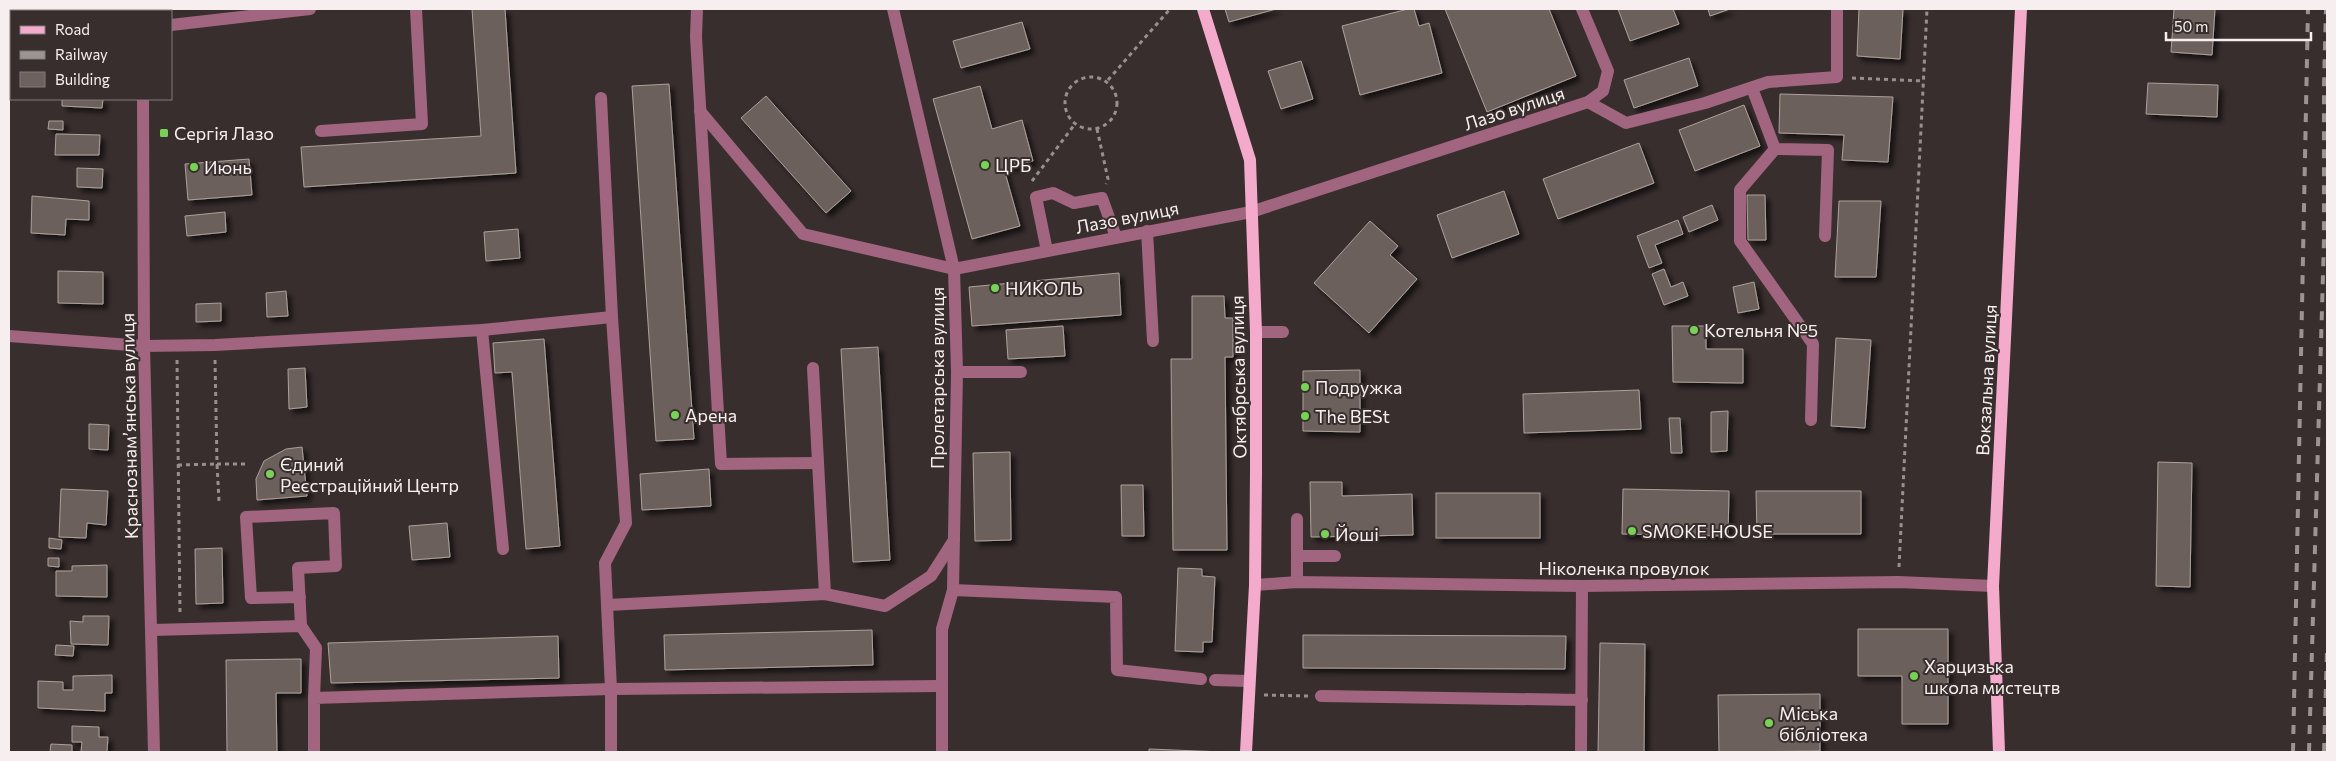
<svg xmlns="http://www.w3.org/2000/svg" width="2336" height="761" font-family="Commissioner,sans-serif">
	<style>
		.building { fill: #6c615c; stroke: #ada09b; filter: url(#shadow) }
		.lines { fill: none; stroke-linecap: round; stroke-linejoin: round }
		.path { stroke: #988f8f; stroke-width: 3; stroke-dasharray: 4 4; stroke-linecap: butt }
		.minor { stroke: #a1657f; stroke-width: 12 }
		.major { stroke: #f4aaca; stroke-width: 12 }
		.rail { stroke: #9c9393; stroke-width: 4; stroke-dasharray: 9 9; stroke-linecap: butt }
		.poi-dot { fill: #78d258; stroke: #392e2e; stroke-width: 2 }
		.labels { text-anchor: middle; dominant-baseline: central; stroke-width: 4; stroke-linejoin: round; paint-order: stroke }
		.street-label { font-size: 18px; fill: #f7efef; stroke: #392e2e }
		.poi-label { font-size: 18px; fill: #f7efef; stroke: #392e2e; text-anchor: start }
	</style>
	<defs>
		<filter id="shadow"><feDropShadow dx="4.5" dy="4.5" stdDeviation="2.5" flood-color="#0009"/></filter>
	</defs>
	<rect width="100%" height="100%" fill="#392e2e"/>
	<g class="building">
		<rect x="64" y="9" width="35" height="2"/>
		<path d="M 472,9 L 505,9 L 516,173 L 304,187 L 301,147 L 481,136 Z"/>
		<path d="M 1225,9 L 1276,9 L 1229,22 Z"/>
		<path d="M 1408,9 L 1414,9 L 1419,26 L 1429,23 L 1442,73 L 1360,95 L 1342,26 Z"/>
		<path d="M 1445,9 L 1549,9 L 1576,76 L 1487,112 Z"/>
		<path d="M 1618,9 L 1673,9 L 1679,24 L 1630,41 Z"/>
		<path d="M 1708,9 L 1730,9 L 1710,16 Z"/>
		<path d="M 1859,9 L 1903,9 L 1900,59 L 1857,56 Z"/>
		<path d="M 2174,9 L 2215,9 L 2212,55 L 2171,52 Z"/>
		<path d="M 1022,22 L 1030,49 L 961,68 L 953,41 Z"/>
		<path d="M 1689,58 L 1698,86 L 1634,108 L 1624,80 Z"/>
		<path d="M 1301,61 L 1313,99 L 1281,109 L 1268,71 Z"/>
		<path d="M 2148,83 L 2218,85 L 2217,117 L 2146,114 Z"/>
		<path d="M 669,84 L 694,439 L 656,441 L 632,86 Z"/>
		<path d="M 980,86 L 992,129 L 1022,120 L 1033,161 L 1004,169 L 1020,226 L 972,239 L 933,99 Z"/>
		<path d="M 1780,94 L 1893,97 L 1888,162 L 1842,160 L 1844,135 L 1779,133 Z"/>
		<path d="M 766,96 L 851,191 L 826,213 L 741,118 Z"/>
		<path d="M 62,99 L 103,99 L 102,108 L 62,106 Z"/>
		<path d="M 1744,105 L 1760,146 L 1695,171 L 1679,130 Z"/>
		<path d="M 49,121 L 63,121 L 63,130 L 48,129 Z"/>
		<path d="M 56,134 L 100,135 L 99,155 L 55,155 Z"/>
		<path d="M 1639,143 L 1654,183 L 1558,219 L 1543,179 Z"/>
		<path d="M 249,159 L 252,195 L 188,200 L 185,164 Z"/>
		<path d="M 77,168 L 103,169 L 102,188 L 77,187 Z"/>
		<path d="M 1504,191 L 1519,234 L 1452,258 L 1437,215 Z"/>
		<path d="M 1747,195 L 1765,195 L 1766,240 L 1748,240 Z"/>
		<path d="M 32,196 L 89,201 L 89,220 L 66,219 L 65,235 L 31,233 Z"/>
		<path d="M 1839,201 L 1881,201 L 1876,277 L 1835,277 Z"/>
		<path d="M 1712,205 L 1718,220 L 1689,232 L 1683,217 Z"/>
		<path d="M 225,212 L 226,232 L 187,236 L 185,216 Z"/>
		<path d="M 1678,220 L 1683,234 L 1655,245 L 1662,263 L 1649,268 L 1637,236 Z"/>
		<path d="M 1370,221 L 1398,246 L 1390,255 L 1417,279 L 1369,333 L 1314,283 Z"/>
		<path d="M 518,229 L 520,258 L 486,261 L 484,232 Z"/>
		<path d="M 1664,269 L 1671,287 L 1683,282 L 1688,296 L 1664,305 L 1652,274 Z"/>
		<path d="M 58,271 L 103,272 L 103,304 L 58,303 Z"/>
		<path d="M 1119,273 L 1121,315 L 972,326 L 969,287 Z"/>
		<path d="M 1754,282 L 1759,309 L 1738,313 L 1733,287 Z"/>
		<path d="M 286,291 L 288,316 L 267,317 L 266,293 Z"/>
		<path d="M 1192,296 L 1224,296 L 1225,318 L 1233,318 L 1233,357 L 1225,357 L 1227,550 L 1173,550 L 1171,359 L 1192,359 Z"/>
		<path d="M 221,303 L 221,321 L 196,322 L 196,304 Z"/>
		<path d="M 1063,326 L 1065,356 L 1008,359 L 1006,330 Z"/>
		<path d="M 1672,326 L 1706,326 L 1706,349 L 1743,349 L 1743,383 L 1673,382 Z"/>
		<path d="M 1836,338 L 1871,340 L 1865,428 L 1831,426 Z"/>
		<path d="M 544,339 L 560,546 L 526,549 L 512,372 L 495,373 L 493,343 Z"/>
		<path d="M 878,347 L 890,560 L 853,562 L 841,349 Z"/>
		<path d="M 305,368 L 307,407 L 289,409 L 288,369 Z"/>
		<path d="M 1360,370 L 1360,432 L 1303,431 L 1303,371 Z"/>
		<path d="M 1639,390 L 1641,429 L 1524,433 L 1523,394 Z"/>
		<path d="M 1728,411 L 1727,451 L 1711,452 L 1711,412 Z"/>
		<path d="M 1669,418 L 1680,418 L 1682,453 L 1671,453 Z"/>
		<path d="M 89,424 L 109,425 L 108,450 L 89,449 Z"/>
		<path d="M 302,447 L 307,496 L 257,500 L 256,479 L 264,461 L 286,449 Z"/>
		<path d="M 1010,452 L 1011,540 L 975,541 L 973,453 Z"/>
		<path d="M 2158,462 L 2192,463 L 2190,587 L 2156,586 Z"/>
		<path d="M 709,469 L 711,506 L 642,510 L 640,474 Z"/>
		<path d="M 1310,482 L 1342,482 L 1342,496 L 1412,494 L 1413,535 L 1311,537 Z"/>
		<path d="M 1121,485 L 1143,485 L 1144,536 L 1122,536 Z"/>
		<path d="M 61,489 L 108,491 L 106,525 L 87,523 L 86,538 L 59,537 Z"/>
		<path d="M 1623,489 L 1729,491 L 1728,536 L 1622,534 Z"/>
		<path d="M 1756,491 L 1861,491 L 1861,534 L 1757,534 Z"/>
		<rect x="1436" y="493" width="104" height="45"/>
		<path d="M 447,523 L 450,557 L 412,560 L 409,526 Z"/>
		<path d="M 49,538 L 62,540 L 61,549 L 49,548 Z"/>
		<path d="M 222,548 L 223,603 L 196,604 L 195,549 Z"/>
		<path d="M 48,558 L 59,558 L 59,567 L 48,566 Z"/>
		<path d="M 107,565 L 107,597 L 56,596 L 56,571 L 72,571 L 72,566 Z"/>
		<path d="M 1178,568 L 1202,569 L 1202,576 L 1215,577 L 1212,642 L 1203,642 L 1203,652 L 1175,651 Z"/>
		<path d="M 83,616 L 109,616 L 108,645 L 71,644 L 70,621 L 83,622 Z"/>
		<path d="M 1858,629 L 1948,629 L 1948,724 L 1902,724 L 1902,676 L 1858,676 Z"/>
		<path d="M 872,630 L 873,665 L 665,670 L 664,635 Z"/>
		<path d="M 1303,635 L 1566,636 L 1565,669 L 1303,668 Z"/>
		<path d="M 558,636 L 559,678 L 331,683 L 328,643 Z"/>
		<path d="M 1600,643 L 1645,644 L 1644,752 L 1598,752 Z"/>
		<path d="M 56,645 L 74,646 L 73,656 L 55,655 Z"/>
		<path d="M 301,659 L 301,693 L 276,693 L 277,752 L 227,752 L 226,660 Z"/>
		<path d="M 112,675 L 112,693 L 105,693 L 105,711 L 38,708 L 38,681 L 63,682 L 63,690 L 73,690 L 73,676 Z"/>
		<path d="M 1820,694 L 1820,751 L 1719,752 L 1718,695 Z"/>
		<path d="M 72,726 L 99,727 L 99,737 L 108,737 L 107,752 L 81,752 L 82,742 L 72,742 Z"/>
		<path d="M 51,744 L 72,745 L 72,752 L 50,752 Z"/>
		<path d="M 1149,749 L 1223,752 L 1149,752 Z"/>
	</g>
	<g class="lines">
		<g class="path">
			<circle cx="1091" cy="103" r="26"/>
			<path d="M 1852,78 L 1923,81"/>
			<path d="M 1108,80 L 1170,9"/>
			<path d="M 1097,129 L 1108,179 L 1106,184"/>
			<path d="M 1032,181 L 1075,124"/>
			<path d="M 177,360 L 180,613"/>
			<path d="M 215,360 L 217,464 L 247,464"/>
			<path d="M 178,465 L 217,464 L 219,501"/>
			<path d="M 1899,567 L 1927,9"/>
			<path d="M 1264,695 L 1308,696"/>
		</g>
		<g class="minor">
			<path d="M 697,9 L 696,37 L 721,464 L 818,463"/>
			<path d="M 893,9 L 954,269 L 957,372 L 953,590 L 942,629 L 942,752"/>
			<path d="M 143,11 L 143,9"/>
			<path d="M 171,25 L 310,9"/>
			<path d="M 1752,88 L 1775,149 L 1828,150 L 1825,236"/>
			<path d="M 601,98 L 612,317 L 626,523 L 605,563 L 611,689 L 611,752"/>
			<path d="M 143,99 L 144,346 L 154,752"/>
			<path d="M 1588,102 L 1626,123 L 1705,103 L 1768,82 L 1837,77 L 1837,9"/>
			<path d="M 700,111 L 803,234 L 954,269 L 1251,212 L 1588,102 L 1603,91 L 1608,71 L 1582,9"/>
			<path d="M 321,131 L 422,124 L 416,9"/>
			<path d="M 1775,149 L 1740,190 L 1740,241 L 1813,344 L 1811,420"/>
			<path d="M 1147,231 L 1153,341"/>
			<path d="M 1047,251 L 1036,197 L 1053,193 L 1074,203 L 1102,198 L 1116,237"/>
			<path d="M 482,330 L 503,549"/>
			<path d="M 1256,332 L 1283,332"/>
			<path d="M 9,336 L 144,346 L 215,345 L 482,330 L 612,317"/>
			<path d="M 813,368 L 825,594"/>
			<path d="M 957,372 L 1021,372"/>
			<path d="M 1297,519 L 1297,582"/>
			<path d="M 1297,556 L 1335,556"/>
			<path d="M 1255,585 L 1297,582 L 1582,586 L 1898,582 L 1993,586"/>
			<path d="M 953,590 L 1116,597 L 1117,670 L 1201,679"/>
			<path d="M 300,597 L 251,598 L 246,517 L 334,513 L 336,566 L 298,568 L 301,626"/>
			<path d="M 608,605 L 825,594 L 885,606 L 931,576 L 954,540"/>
			<path d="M 152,630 L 301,626 L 316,648 L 314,698"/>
			<path d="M 1215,680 L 1248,681"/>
			<path d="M 1321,696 L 1582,700"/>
			<path d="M 314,752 L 314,698 L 611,689 L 942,686"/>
			<path d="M 1581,752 L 1582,586"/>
		</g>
		<g class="major">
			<path d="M 1203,9 L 1250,160 L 1256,332 L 1256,472 L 1255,585 L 1246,752"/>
			<path d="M 1999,752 L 1993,586 L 2021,9"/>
		</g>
		<g class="rail">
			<path d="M 2293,752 L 2308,9"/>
			<path d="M 2309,752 L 2324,240 L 2324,84 L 2326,9"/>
			<path d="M 2324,752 L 2327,650"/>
		</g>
	</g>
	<g class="poi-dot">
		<rect x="159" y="128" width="10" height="10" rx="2.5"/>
		<circle cx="985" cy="165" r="5"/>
		<circle cx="194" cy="167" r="5"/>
		<circle cx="995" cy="288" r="5"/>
		<circle cx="1694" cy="330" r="5"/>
		<circle cx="1305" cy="387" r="5"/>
		<circle cx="675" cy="415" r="5"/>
		<circle cx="1305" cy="416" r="5"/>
		<circle cx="270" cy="474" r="5"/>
		<circle cx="1632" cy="531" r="5"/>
		<circle cx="1325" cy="534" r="5"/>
		<circle cx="1914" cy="676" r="5"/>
		<circle cx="1769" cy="723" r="5"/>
	</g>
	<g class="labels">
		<g class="street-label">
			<text transform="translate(1514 108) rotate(-18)">Лазо вулиця</text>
			<text transform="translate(1127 217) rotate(-11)">Лазо вулиця</text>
			<text transform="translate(1238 377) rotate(-91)">Октябрська вулиця</text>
			<text transform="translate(937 378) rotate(-90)">Пролетарська вулиця</text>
			<text transform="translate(1986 380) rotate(-87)">Вокзальна вулиця</text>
			<text transform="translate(129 426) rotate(-91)">Краснознамʼянська вулиця</text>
			<text x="1624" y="568">Ніколенка провулок</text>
		</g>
		<g class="poi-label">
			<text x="174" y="133">Сергія Лазо</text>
			<text x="995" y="165">ЦРБ</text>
			<text x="204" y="167">Июнь</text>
			<text x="1005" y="288">НИКОЛЬ</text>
			<text x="1704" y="330">Котельня №5</text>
			<text x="1315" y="387">Подружка</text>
			<text x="685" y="415">Арена</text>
			<text x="1315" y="416">The BESt</text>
			<text x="280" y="464">Єдиний<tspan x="280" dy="21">Реєстраційний Центр</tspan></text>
			<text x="1642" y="531">SMOKE HOUSE</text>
			<text x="1335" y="534">Йоші</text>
			<text x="1924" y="666">Харцизька<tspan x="1924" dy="21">школа мистецтв</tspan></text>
			<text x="1779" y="713">Міська<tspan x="1779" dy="21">бібліотека</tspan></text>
		</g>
	</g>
	<rect width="2336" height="761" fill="none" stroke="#f7efef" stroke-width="20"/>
	<rect x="10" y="10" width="162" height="90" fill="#392e2e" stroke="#857b7b"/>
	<rect x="20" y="26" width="25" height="8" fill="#f4aaca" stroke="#857b7b"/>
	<text x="55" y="35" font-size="15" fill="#f7efef">Road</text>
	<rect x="20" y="51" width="25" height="8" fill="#9c9393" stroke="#857b7b"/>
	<text x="55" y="60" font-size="15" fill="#f7efef">Railway</text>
	<rect x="20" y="72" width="25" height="15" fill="#6c615c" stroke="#857b7b"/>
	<text x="55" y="85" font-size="15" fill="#f7efef">Building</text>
	<path d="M2166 32v8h145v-8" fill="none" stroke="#f7efef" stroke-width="2.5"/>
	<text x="2174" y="32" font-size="15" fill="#f7efef" stroke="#392e2e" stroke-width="4" paint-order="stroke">50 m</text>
</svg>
